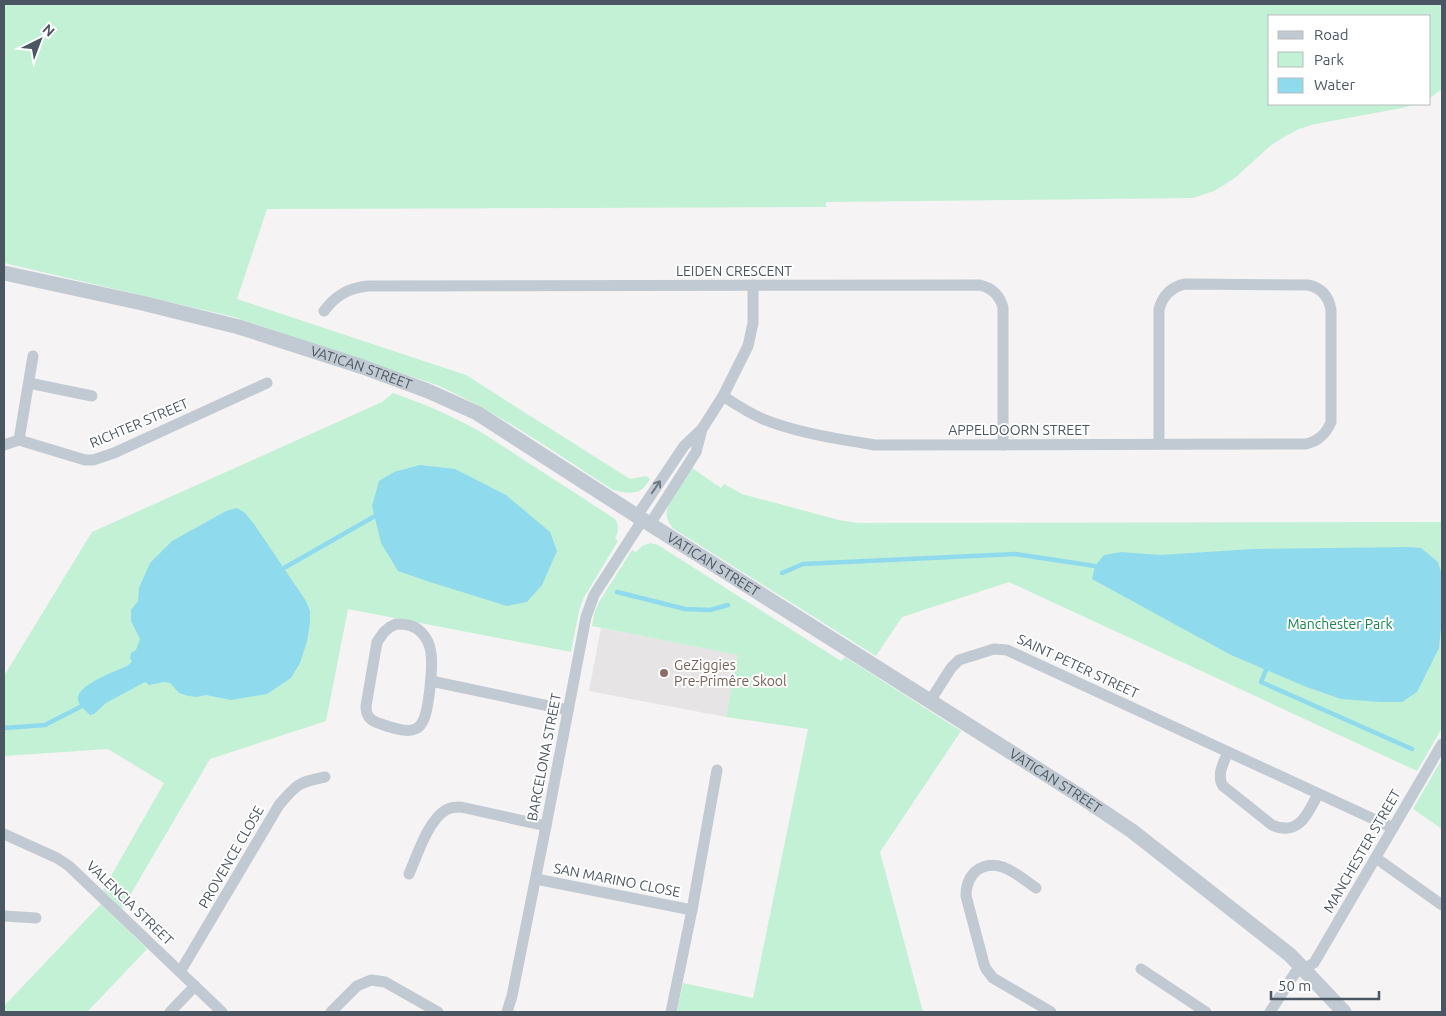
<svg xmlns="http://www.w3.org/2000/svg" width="1446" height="1016" font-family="Ubuntu,sans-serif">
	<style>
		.education { fill: #e6e4e5 }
		.green { fill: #c3f1d5 }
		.water { fill: #90daee }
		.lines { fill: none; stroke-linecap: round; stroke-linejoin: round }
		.stream { stroke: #90daee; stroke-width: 4.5 }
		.minor { stroke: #c1cad2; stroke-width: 11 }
		.tertiary { stroke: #c1cad2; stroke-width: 15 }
		.oneway { stroke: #6e7983 }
		.education-dot { fill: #8d6e63; stroke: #fff; stroke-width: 2 }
		.labels { text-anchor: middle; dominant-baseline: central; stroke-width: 4; stroke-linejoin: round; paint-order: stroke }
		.street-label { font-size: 14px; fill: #4a5661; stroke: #fff }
		.park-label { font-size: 14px; fill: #17864f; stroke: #fff }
		.education-label { font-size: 14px; fill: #785e54; stroke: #fff; text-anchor: start }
	</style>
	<rect width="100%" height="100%" fill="#f5f3f3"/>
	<path class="education" d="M 601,628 L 739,655 L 726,717 L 589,691 Z"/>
	<g class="green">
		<path d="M 4,4 L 1442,4 L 1442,89 L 1430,98 L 1430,16 L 1270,16 L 1270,104 L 1418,104 L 1402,108 L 1315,124 L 1299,129 L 1284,137 L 1270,146 L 1236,177 L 1224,185 L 1214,191 L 1193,198 L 826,202 L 826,207 L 267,209 L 237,299 L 466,375 L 630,479 L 646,476 L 650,479 C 641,496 630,494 613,490 C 557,454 498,412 437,385 L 234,317 L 4,263 Z"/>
		<path d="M 393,393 C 425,404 455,417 484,434 L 615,519 C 619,525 619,531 615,538 L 618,541 L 583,599 L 579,611 L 571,652 L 348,609 L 326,721 L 210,759 L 122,909 L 103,890 L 164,783 L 108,749 L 4,756 L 4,676 L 92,532 L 382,402 Z"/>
		<path d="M 692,468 L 721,488 L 724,484 L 742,494 L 839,520 L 858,523 L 1442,522 L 1442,728 L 1417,771 L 1009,582 L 902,617 L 876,656 L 674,529 C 660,514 669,504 678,489 C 683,482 687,475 692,468 Z"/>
		<path d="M 650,543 L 658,545 L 841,661 L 845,657 L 961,731 L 880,852 L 923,1012 L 683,1012 L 677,1011 L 683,983 L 753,998 L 808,729 L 726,717 L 738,655 L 592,626 L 595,611 L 599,602 L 632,550 L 636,552 L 642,546 Z"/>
		<path d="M 1442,759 L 1442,829 L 1413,809 Z"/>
		<path d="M 101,904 L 147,949 L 87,1012 L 4,1012 L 4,1006 Z"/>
	</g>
	<g class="water">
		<path d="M 420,465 L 455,469 L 506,495 L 550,532 L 557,551 L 542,585 L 527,602 L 507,606 L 430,582 L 398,571 L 381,543 L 372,506 L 379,481 L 394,472 Z"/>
		<path d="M 237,508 L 245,513 L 254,524 L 306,601 L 310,611 L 310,623 L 307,641 L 300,663 L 291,678 L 267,694 L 231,700 L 206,695 L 197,697 L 189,696 L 179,693 L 170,683 L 164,682 L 149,685 L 145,682 L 106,703 L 94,714 L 90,715 C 86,711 79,706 78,700 C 75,685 117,671 127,666 L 132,662 L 130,658 L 131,653 L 136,650 L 140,639 L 131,621 L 131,610 L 138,601 L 139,588 L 150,563 L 172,541 L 226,511 Z"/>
		<path d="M 1408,547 L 1421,548 L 1438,562 L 1442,576 L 1442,618 L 1439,648 L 1417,692 L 1402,702 L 1380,702 L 1341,699 L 1304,686 L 1231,655 L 1092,579 L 1095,566 L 1104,555 L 1121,552 L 1160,555 L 1253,549 Z"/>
	</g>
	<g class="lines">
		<g class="stream">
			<path d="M 284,568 L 375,516"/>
			<path d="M 782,573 L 803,564 L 1015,554 L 1095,566"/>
			<path d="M 617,592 L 685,609 L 710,610 L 728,605"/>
			<path d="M 1266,670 L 1261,682 L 1412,749"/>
			<path d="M 4,728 L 45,725 L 82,706"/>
		</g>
		<g class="minor">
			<path d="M 324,311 C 336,295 349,288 368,286 L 980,285 C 992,288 1000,295 1003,308 L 1003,445"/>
			<path d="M 29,383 L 92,396"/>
			<path d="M 723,396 C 735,404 749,413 763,419 C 797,433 839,439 875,445 L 1306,444 C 1319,441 1326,434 1331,422 L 1331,310 C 1329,297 1322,288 1308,285 L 1185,284 C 1171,287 1163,295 1159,309 L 1159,444"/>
			<path d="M 19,440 L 33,356"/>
			<path d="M 4,445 L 19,440 L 85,460 L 93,460 L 114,453 L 267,383"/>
			<path d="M 637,516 L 684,446 L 702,429 L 723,396 L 748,346 L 753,323 L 753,285"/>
			<path d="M 650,524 L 696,452 L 702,429"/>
			<path d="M 396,624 C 406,624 414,625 421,632 C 426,637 430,645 431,653 C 433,666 429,709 423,721 C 421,725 419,728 415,729 C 408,733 389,727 381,724 C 371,721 366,717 366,706 L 377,642 L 384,632 L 390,627 Z"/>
			<path d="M 431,681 L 568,710"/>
			<path d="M 930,701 L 951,668 L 959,660 L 994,649 L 1007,650 L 1393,828"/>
			<path d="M 1228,752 C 1224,762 1216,775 1223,786 L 1272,825 C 1299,837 1308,813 1318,794"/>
			<path d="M 4,834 L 57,858 L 69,866 L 222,1012"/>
			<path d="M 1376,858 L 1442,905"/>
			<path d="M 409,874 C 417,856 428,820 446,810 C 451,807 455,807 461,807 L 546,826"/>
			<path d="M 536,879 L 692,910"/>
			<path d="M 1036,888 C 1019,876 997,855 976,871 C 968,878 966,887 966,896 L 984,964 L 986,969 L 993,978 L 1051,1012"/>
			<path d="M 4,916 L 36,918"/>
			<path d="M 1141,969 L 1206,1012"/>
			<path d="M 180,972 L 279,805 C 296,785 298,782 325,777"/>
			<path d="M 170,1012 L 195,986"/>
			<path d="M 331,1012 L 357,986 L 371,980 L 385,982 L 438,1012"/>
			<path d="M 507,1012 L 512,996 L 546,826 L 586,617 L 594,595 L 643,519"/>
			<path d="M 671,1012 L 692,910 L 717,770"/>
			<path d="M 1270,1012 L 1295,973 L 1314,963 L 1442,744"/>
		</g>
		<path class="tertiary" id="s1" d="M 4,273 L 142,303 L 239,327 L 363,367 L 428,391 L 477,413 L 637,516 L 1077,794 L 1132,831 L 1290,955 L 1344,1012"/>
	</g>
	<defs><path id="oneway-shaft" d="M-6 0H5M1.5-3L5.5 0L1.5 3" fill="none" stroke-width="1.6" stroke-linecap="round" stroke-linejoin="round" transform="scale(1.25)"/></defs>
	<use class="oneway" href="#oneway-shaft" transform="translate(656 487) rotate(-56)"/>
	<circle class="education-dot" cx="664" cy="673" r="5"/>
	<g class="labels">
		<g class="street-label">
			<text x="734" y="271">LEIDEN CRESCENT</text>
			<text stroke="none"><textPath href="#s1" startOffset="370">VATICAN STREET</textPath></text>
			<text transform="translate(139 423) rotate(-23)">RICHTER STREET</text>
			<text x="1019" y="430">APPELDOORN STREET</text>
			<text stroke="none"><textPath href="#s1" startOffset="775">VATICAN STREET</textPath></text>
			<text transform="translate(1078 666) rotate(25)">SAINT PETER STREET</text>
			<text transform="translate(544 757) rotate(-79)">BARCELONA STREET</text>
			<text stroke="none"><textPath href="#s1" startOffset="1180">VATICAN STREET</textPath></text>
			<text transform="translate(1362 851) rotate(-60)">MANCHESTER STREET</text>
			<text transform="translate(231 857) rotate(-60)">PROVENCE CLOSE</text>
			<text transform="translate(617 880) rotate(11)">SAN MARINO CLOSE</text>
			<text transform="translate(130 903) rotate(44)">VALENCIA STREET</text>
		</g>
		<g class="park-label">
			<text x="1340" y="624">Manchester Park</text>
		</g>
		<g class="education-label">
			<text x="674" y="665">GeZiggies<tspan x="674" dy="16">Pre-Primêre Skool</tspan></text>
		</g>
	</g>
	<rect width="1446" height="1016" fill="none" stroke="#4a5661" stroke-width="10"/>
	<rect x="1268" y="15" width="162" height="90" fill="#ffffff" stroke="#b7bbc0"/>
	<rect x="1278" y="31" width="25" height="8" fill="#c1cad2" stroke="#b7bbc0"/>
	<text x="1314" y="40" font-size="15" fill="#4a5661">Road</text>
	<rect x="1278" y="52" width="25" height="15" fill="#c3f1d5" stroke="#b7bbc0"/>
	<text x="1314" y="65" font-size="15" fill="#4a5661">Park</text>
	<rect x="1278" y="78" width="25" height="15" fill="#90daee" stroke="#b7bbc0"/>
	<text x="1314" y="90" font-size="15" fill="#4a5661">Water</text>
	<g transform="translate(40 40) rotate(42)" stroke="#ffffff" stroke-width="4" paint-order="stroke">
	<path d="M0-4L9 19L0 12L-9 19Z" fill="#4a5661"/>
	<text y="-8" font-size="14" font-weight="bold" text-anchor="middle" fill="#4a5661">N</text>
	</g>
	<path d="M1271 991v8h108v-8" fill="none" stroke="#4a5661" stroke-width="2.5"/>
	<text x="1278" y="991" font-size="15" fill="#4a5661" stroke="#ffffff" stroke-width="4" paint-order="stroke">50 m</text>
</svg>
